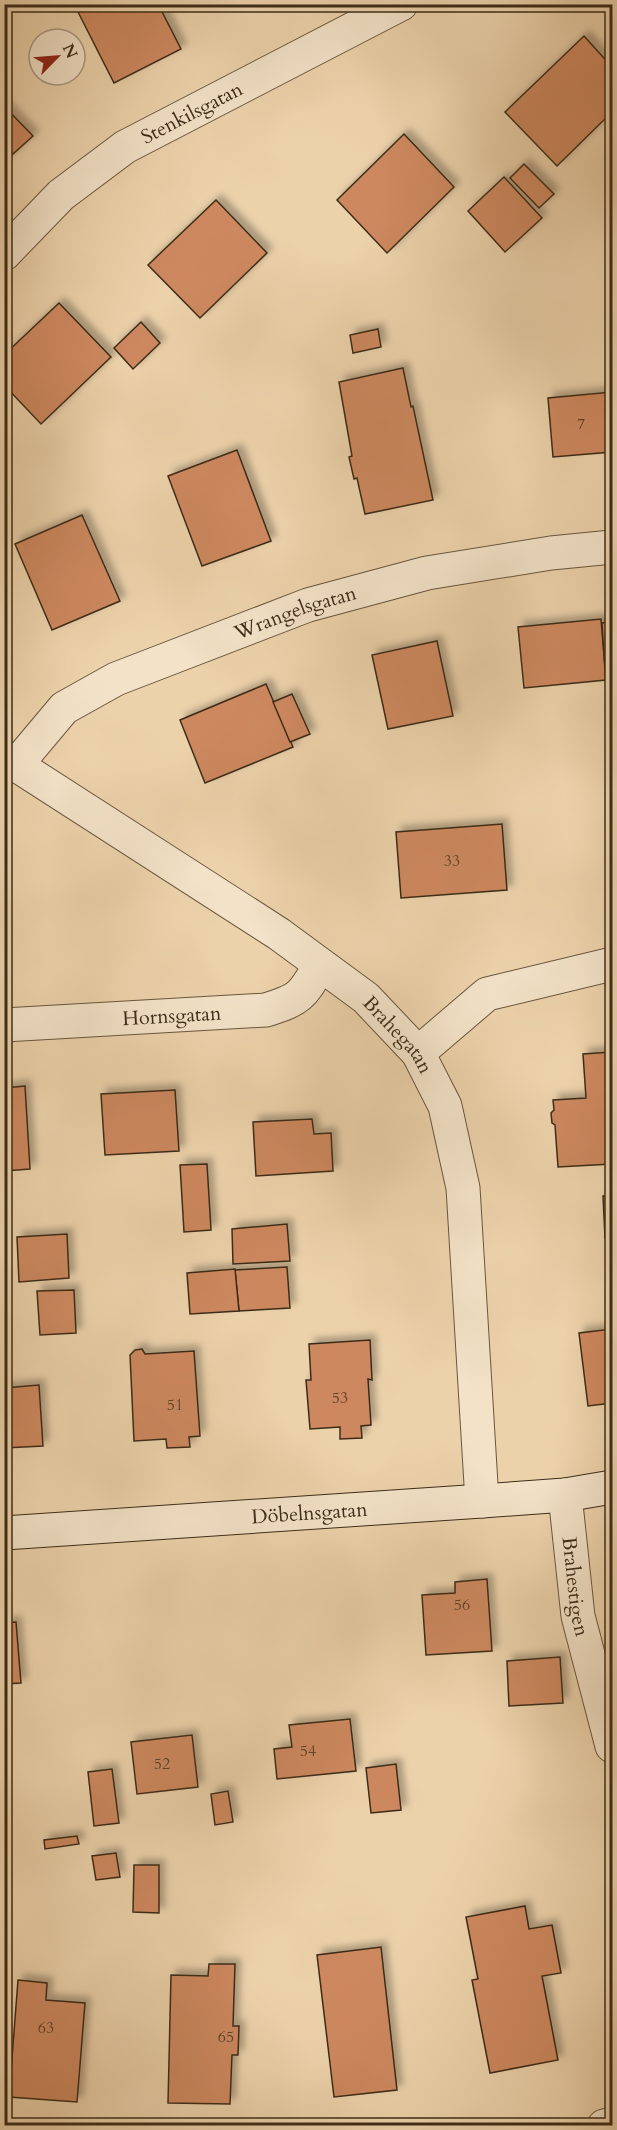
<svg xmlns="http://www.w3.org/2000/svg" width="617" height="2130" font-family="Cardo,serif">
	<style>
		.building { fill: #cd885e; stroke: #3c2c18; stroke-width: 1.5; filter: url(#shadow) }
		.lines { fill: none; stroke-linecap: round; stroke-linejoin: round }
		.street-casing { stroke: #68563d; stroke-width: 35 }
		.secondary-casing { stroke: #3c2c18; stroke-width: 35 }
		.street { stroke: #f3e2c8; stroke-width: 33 }
		.secondary { stroke: #f3e2c8; stroke-width: 33 }
		.labels { text-anchor: middle; dominant-baseline: central; stroke-width: 4.5; stroke-linejoin: round; paint-order: stroke }
		.number-label { font-size: 16px; fill: #60432a }
		.street-label { font-size: 20px; fill: #3c2c18; stroke: #f3e2c8 }
	</style>
	<defs>
		<filter id="shadow"><feDropShadow dx="5.5" dy="-5.5" stdDeviation="3" flood-color="#0004"/></filter>
	</defs>
	<rect width="100%" height="100%" fill="#ecd2ab"/>
	<filter id="stains"><feTurbulence type="fractalNoise" baseFrequency=".00333" numOctaves="4"/><feColorMatrix values="0 0 0 0 .2 0 0 0 0 .09 0 0 0 0 .02 0 0 0 .5 -.17"/></filter>
	<radialGradient id="worn" r=".72"><stop offset=".6" stop-color="#630" stop-opacity="0"/><stop offset="1" stop-color="#630" stop-opacity=".3"/></radialGradient>
	<g class="building">
		<path d="M 74,4 L 158,4 L 181,49 L 114,83 Z"/>
		<path d="M 584,36 L 612,67 L 612,112 L 557,166 L 505,112 Z"/>
		<path d="M 4,106 L 33,136 L 4,162 Z"/>
		<path d="M 404,134 L 454,187 L 387,253 L 337,200 Z"/>
		<path d="M 524,164 L 554,194 L 539,208 L 510,178 Z"/>
		<path d="M 504,177 L 542,218 L 505,252 L 468,211 Z"/>
		<path d="M 216,200 L 267,253 L 200,318 L 148,265 Z"/>
		<path d="M 59,303 L 111,357 L 41,424 L 4,385 L 4,355 Z"/>
		<path d="M 141,322 L 160,343 L 133,369 L 114,348 Z"/>
		<path d="M 378,329 L 381,347 L 353,353 L 350,335 Z"/>
		<path d="M 403,368 L 411,407 L 413,406 L 433,500 L 365,514 L 357,478 L 354,479 L 349,457 L 352,456 L 339,382 Z"/>
		<path d="M 612,392 L 612,452 L 553,457 L 548,398 Z"/>
		<path d="M 237,450 L 271,541 L 202,566 L 168,476 Z"/>
		<path d="M 82,515 L 120,601 L 52,630 L 15,544 Z"/>
		<path d="M 601,619 L 606,680 L 524,688 L 518,627 Z"/>
		<path d="M 612,622 L 612,686 L 606,686 L 602,623 Z"/>
		<path d="M 437,641 L 453,716 L 388,729 L 372,655 Z"/>
		<path d="M 266,684 L 293,747 L 205,783 L 180,720 Z"/>
		<path d="M 292,694 L 310,734 L 290,742 L 273,702 Z"/>
		<path d="M 502,824 L 507,890 L 401,898 L 396,832 Z"/>
		<path d="M 612,1052 L 612,1164 L 558,1167 L 555,1125 L 552,1123 L 551,1113 L 554,1110 L 553,1100 L 586,1098 L 583,1054 Z"/>
		<path d="M 25,1086 L 30,1169 L 4,1171 L 4,1088 Z"/>
		<path d="M 175,1090 L 179,1151 L 105,1155 L 101,1094 Z"/>
		<path d="M 312,1119 L 314,1134 L 331,1133 L 333,1171 L 256,1176 L 253,1122 Z"/>
		<path d="M 207,1164 L 211,1230 L 184,1232 L 180,1165 Z"/>
		<path d="M 603,1196 L 612,1196 L 612,1237 L 605,1238 Z"/>
		<path d="M 287,1224 L 290,1261 L 233,1264 L 232,1229 Z"/>
		<path d="M 67,1234 L 69,1278 L 19,1282 L 17,1237 Z"/>
		<path d="M 287,1267 L 290,1308 L 239,1311 L 235,1270 Z"/>
		<path d="M 235,1269 L 239,1311 L 190,1314 L 187,1273 Z"/>
		<path d="M 74,1290 L 76,1333 L 40,1335 L 37,1291 Z"/>
		<path d="M 612,1329 L 612,1403 L 588,1406 L 579,1333 Z"/>
		<path d="M 370,1340 L 372,1380 L 368,1379 L 371,1425 L 361,1426 L 362,1438 L 340,1439 L 340,1427 L 310,1429 L 306,1380 L 311,1380 L 309,1344 Z"/>
		<path d="M 142,1349 L 145,1354 L 194,1351 L 200,1436 L 189,1437 L 190,1447 L 167,1448 L 166,1439 L 134,1441 L 130,1355 L 135,1350 Z"/>
		<path d="M 39,1385 L 43,1446 L 4,1448 L 4,1388 Z"/>
		<path d="M 487,1579 L 492,1651 L 426,1655 L 422,1595 L 455,1593 L 455,1582 Z"/>
		<path d="M 16,1622 L 21,1683 L 4,1684 L 4,1623 Z"/>
		<path d="M 560,1657 L 563,1703 L 509,1706 L 507,1661 Z"/>
		<path d="M 350,1719 L 356,1771 L 277,1779 L 274,1749 L 292,1747 L 289,1725 Z"/>
		<path d="M 192,1735 L 198,1787 L 137,1794 L 131,1742 Z"/>
		<path d="M 396,1764 L 401,1810 L 371,1813 L 366,1768 Z"/>
		<path d="M 112,1769 L 119,1823 L 94,1826 L 88,1772 Z"/>
		<path d="M 228,1791 L 233,1822 L 215,1825 L 211,1794 Z"/>
		<path d="M 77,1836 L 79,1844 L 45,1849 L 44,1840 Z"/>
		<path d="M 116,1853 L 120,1877 L 96,1880 L 92,1856 Z"/>
		<path d="M 134,1865 L 159,1865 L 159,1913 L 133,1912 Z"/>
		<path d="M 525,1906 L 529,1929 L 552,1925 L 561,1973 L 542,1976 L 558,2060 L 490,2073 L 472,1980 L 478,1979 L 466,1917 Z"/>
		<path d="M 381,1947 L 397,2090 L 334,2097 L 317,1955 Z"/>
		<path d="M 209,1964 L 235,1964 L 233,2026 L 239,2026 L 238,2055 L 232,2055 L 230,2104 L 168,2103 L 171,1975 L 208,1976 Z"/>
		<path d="M 18,1980 L 47,1983 L 46,2000 L 85,2003 L 77,2102 L 9,2097 Z"/>
	</g>
	<g class="lines">
		<defs>
			<g id="street">
				<path id="s1" d="M 4,254 L 61,195 L 125,147 L 401,4"/>
				<path id="s2" d="M 4,757 L 279,934 L 366,998 L 418,1053 L 445,1106 L 463,1188 L 482,1501"/>
				<path id="s3" d="M 17,764 L 64,708 L 116,679 L 308,605 L 427,573 L 551,553 L 612,547"/>
				<path id="s4" d="M 4,1025 L 266,1010 C 301,999 302,996 320,965"/>
				<path d="M 418,1053 L 487,994 L 612,964"/>
				<path id="s5" d="M 565,1495 L 578,1616 L 612,1746"/>
				<path d="M 604,2126 L 612,2124"/>
			</g>
			<g id="secondary">
				<path id="s6" d="M 4,1533 L 482,1501 L 565,1495 L 612,1487"/>
			</g>
		</defs>
		<use href="#street" class="street-casing"/>
		<use href="#secondary" class="secondary-casing"/>
		<use href="#street" class="street"/>
		<use href="#secondary" class="secondary"/>
	</g>
	<g class="labels">
		<g class="number-label">
			<text x="581" y="424">7</text>
			<text x="452" y="861">33</text>
			<text x="340" y="1398">53</text>
			<text x="175" y="1405">51</text>
			<text x="462" y="1605">56</text>
			<text x="308" y="1751">54</text>
			<text x="162" y="1764">52</text>
			<text x="46" y="2028">63</text>
			<text x="226" y="2037">65</text>
		</g>
		<g class="street-label">
			<text stroke="none"><textPath href="#s1" startOffset="237">Stenkilsgatan</textPath></text>
			<text stroke="none"><textPath href="#s3" startOffset="324">Wrangelsgatan</textPath></text>
			<text stroke="none"><textPath href="#s4" startOffset="168">Hornsgatan</textPath></text>
			<text stroke="none"><textPath href="#s2" startOffset="484">Brahegatan</textPath></text>
			<text stroke="none"><textPath href="#s6" startOffset="306">Döbelnsgatan</textPath></text>
			<text stroke="none"><textPath href="#s5" startOffset="92">Brahestigen</textPath></text>
		</g>
	</g>
	<rect width="617" height="2130" fill="none" stroke="#ecd2ab" stroke-width="24"/>
	<rect x="6" y="6" width="605" height="2118" fill="none" stroke="#3c2c18" stroke-width="3"/>
	<rect x="12" y="12" width="593" height="2106" fill="none" stroke="#3c2c18" stroke-width="1.5"/>
	<g transform="translate(57 57) rotate(65)"><circle r="28" fill="#f3e2c8" stroke="#aa9982" stroke-width="1.5"/>
	<path d="M0-4.5L10 22L0 15L-10 22Z" fill="#8f2418"/>
	<text y="-9" font-size="16" font-weight="bold" text-anchor="middle" fill="#3c2c18">N</text>
	</g>
	<rect width="100%" height="100%" filter="url(#stains)"/>
	<rect width="100%" height="100%" fill="url(#worn)"/>
</svg>
